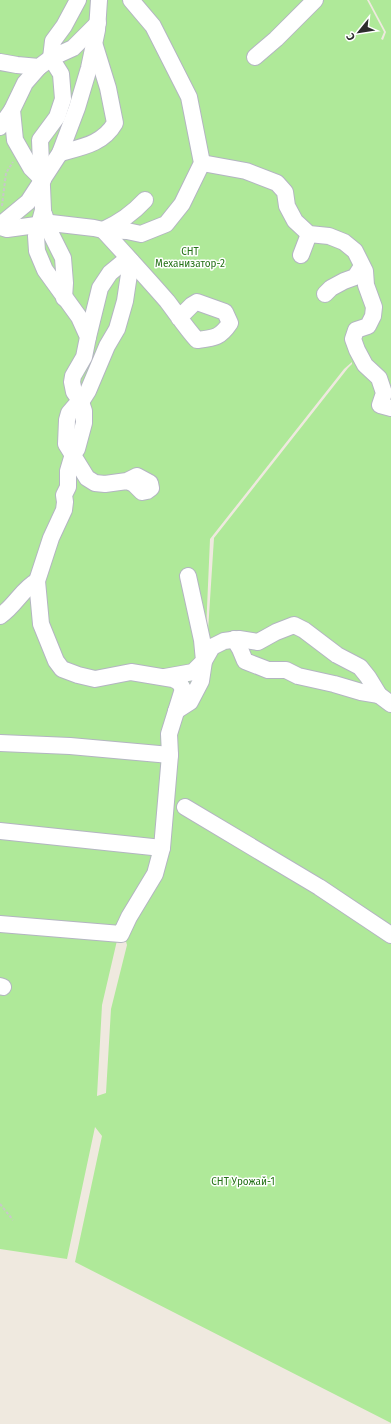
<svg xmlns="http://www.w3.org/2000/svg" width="391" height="1424" font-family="'Fira Sans',sans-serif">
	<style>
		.green { fill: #afe999; fill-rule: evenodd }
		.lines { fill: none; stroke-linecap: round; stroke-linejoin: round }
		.minor-casing { stroke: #b3b5c1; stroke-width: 18 }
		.path { stroke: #c8c8c8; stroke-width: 2; stroke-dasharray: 3 2; stroke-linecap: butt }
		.minor { stroke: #fff; stroke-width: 16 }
		.labels { text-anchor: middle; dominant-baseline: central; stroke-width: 3; stroke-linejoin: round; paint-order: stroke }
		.park-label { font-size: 10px; fill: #247116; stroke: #fff }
	</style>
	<rect width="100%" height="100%" fill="#efe9df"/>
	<path class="green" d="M 0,0 L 367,0 L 384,32 L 381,39 L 383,40 L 386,32 L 369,0 L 391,0 L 391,1423 L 75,1262 L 102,1136 L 95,1127 L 67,1259 L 0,1249 ZM 352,362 L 352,364 L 348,368 L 214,538 L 208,631 L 206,631 L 210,539 L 344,369 ZM 167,733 L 178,733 L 167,860 L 124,934 L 127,945 L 111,1009 L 106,1093 L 97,1096 L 102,1005 L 122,919 L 157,857 Z"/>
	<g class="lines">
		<defs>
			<g id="minor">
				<path d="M 255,57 L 276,39 L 315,0"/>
				<path d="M 0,62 L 17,65 L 39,67 L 51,58 L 73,48 L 98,23"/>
				<path d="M 39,67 L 25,83 L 12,110 L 15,140 L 31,168 L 43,180"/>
				<path d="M 0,127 L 12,110"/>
				<path d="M 60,153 C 82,147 103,144 115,123 L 108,88 L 95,46"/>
				<path d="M 202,163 L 246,171 L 277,183 L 285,192 L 287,206 L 295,221 L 309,234 L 329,236 L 344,242 L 355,251 L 365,271 L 366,285 L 374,307 L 373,316 L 368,326 L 356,330 L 353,339 L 357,350 L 365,365 L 379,378 L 384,393 L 380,405 L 391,408"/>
				<path d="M 145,200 C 133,213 119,223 103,230 C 125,254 146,277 167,301 C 177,314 186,328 197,340 C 214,338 220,338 230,323 L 225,312 L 197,302 L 192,305 L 179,318"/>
				<path d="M 44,214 L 49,230 L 63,258 L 65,283 L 64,298"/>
				<path d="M 0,224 L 5,221 L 28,202 L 60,153 L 77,108 L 89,68 L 97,30 L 99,0"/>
				<path d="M 0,227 L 7,229 L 51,223 L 94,228 L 103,230 L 127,231 L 141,234 L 166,224 L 182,204 L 202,163 L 189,97 L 153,26 L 131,0"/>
				<path d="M 301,255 L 309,234"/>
				<path d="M 325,294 L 331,288 L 344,281 L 355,277 L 362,266"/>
				<path d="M 88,337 L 100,288 L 110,273 L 128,258"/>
				<path d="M 127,481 L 137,476 L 150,483 L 151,488 L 147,491 L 142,492 L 134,484 L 127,481 L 105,484 L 95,483 L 87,478 L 66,444 L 67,420 L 69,413 L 75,406 L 81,402 L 88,391 L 107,346 L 117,329 L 125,301 L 131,261"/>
				<path d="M 0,616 C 15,606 22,589 37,581"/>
				<path d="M 234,639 L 240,649 L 245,661 L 268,670 L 286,670 L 298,676 L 334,684 L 361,692 L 379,695"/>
				<path d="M 165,677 L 193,672 L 204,661 L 202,640 L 188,576"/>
				<path d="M 176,711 L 190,702 L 201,681 L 204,661 L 212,647 L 224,641 L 239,639 L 258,642 L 276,632 L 294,625 L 304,630 L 337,655 L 360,667 L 368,677 L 379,695 L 391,704"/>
				<path d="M 0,743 L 70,746 L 170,755"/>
				<path d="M 185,807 L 319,887 L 391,935"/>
				<path d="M 0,831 L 162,848"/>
				<path d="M 0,924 L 121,934 L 129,917 L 155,874 L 162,848 L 170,755 L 169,734 L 183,689 L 179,682 L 173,679 L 131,672 L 95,679 L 78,675 L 62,669 L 56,661 L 41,624 L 37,581 L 51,538 L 64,510 L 65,502 L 64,495 L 68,487 L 68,471 L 73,454 L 77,449 L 84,423 L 84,411 L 81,402 L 74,392 L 72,382 L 73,376 L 84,357 L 88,337 L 79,317 L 45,270 L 37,251 L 36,236 L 43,210 L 40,140 L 57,117 L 63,99 L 61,74 L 51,58 L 53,41 L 64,26 L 78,0"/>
				<path d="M 0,986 L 3,987"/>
			</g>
		</defs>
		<use href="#minor" class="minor-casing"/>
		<g class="path">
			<path d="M 2,206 L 6,173 L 13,162"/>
			<path d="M 0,1204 L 13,1220"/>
		</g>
		<use href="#minor" class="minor"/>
	</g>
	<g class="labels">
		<g class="park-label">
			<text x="190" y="252">СНТ<tspan x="190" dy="12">Механизатор-2</tspan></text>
			<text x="243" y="1182">СНТ Урожай-1</text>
		</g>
	</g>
	<g transform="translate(359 32) rotate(240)" stroke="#ffffff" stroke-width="3" paint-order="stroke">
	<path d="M0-3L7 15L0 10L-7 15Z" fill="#2d2d2d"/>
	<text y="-6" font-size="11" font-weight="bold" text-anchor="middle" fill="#2d2d2d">С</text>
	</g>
</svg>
